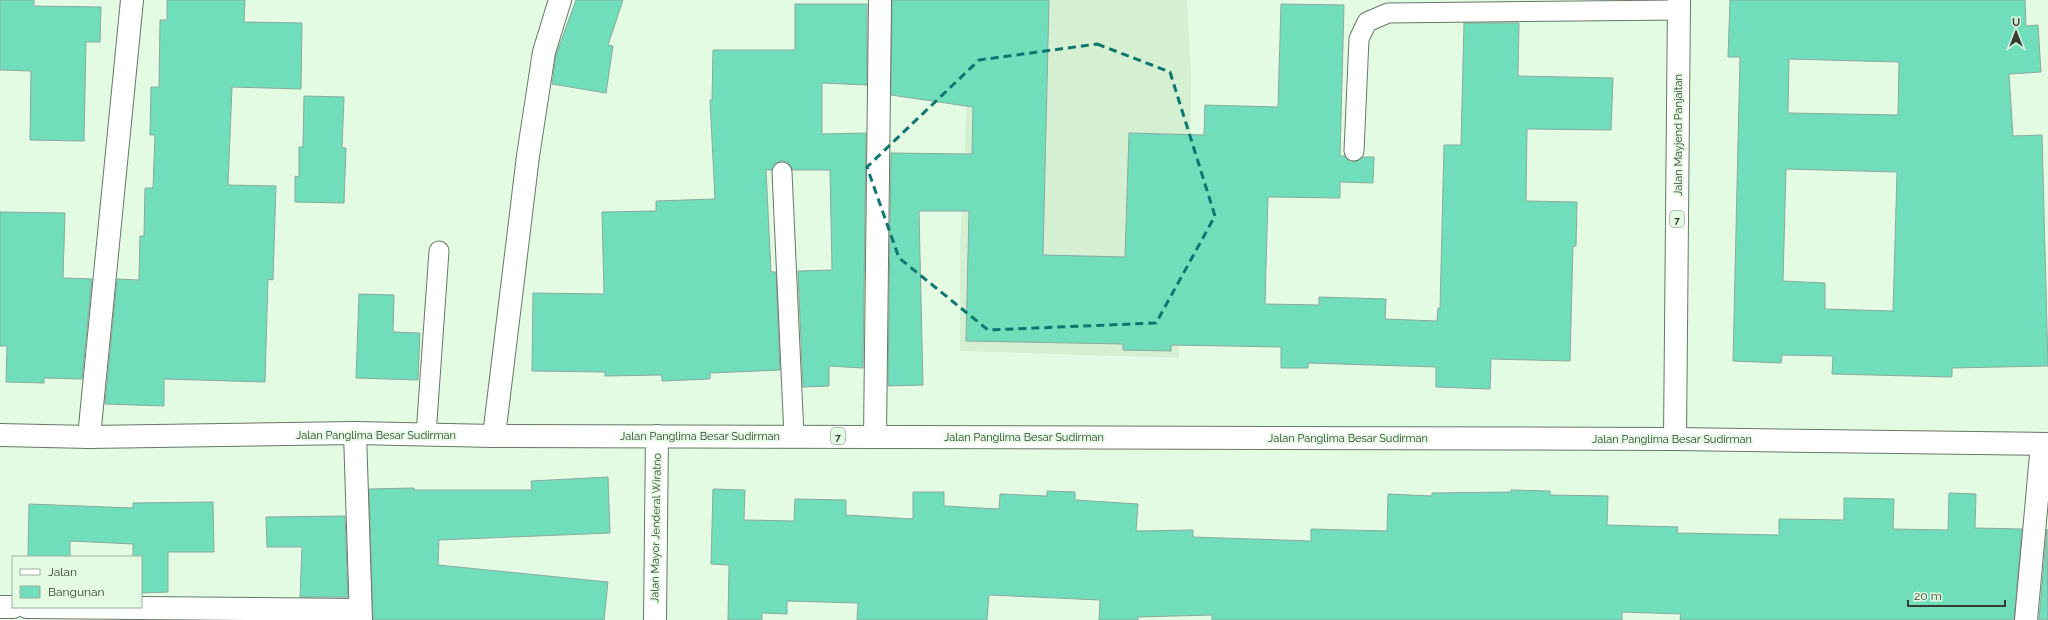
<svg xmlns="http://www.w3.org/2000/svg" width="2048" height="620" font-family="Raleway,sans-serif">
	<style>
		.built { fill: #d5efd3 }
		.building { fill: #70debb; stroke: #8aa99e; fill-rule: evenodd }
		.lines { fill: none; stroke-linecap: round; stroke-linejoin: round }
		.service-casing { stroke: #657965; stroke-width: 21 }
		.minor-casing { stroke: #657965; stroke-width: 24 }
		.tertiary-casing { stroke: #657965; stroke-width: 24 }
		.secondary-casing { stroke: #657965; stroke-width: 24 }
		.trunk-casing { stroke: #657965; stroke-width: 24 }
		.service { stroke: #fff; stroke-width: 19 }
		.minor { stroke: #fff; stroke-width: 22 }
		.tertiary { stroke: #fff; stroke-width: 22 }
		.secondary { stroke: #fff; stroke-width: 22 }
		.trunk { stroke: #fff; stroke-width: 22 }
		.marked { fill: none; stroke: #0f766e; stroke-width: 3; stroke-dasharray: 8 5; stroke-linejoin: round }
		.labels { text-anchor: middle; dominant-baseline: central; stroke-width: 3.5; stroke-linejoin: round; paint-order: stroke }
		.shield { fill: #e4fbe3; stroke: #6a7668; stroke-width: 1 }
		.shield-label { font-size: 10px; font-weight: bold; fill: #353d34 }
		.street-label { font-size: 11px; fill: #353d34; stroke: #e4fbe3 }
	</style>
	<rect width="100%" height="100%" fill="#e4fbe3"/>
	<path class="built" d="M 972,0 L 1187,0 L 1191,75 L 1190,189 L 1181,206 L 1179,358 L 960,351 L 960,248 Z"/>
	<g class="building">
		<path d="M 0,0 L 34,0 L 34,6 L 101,7 L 100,42 L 86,42 L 84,141 L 30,140 L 31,71 L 0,70 Z"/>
		<path d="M 167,0 L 245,0 L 244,22 L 302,23 L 301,89 L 232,87 L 228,185 L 276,186 L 273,280 L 268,279 L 265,382 L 164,379 L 164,406 L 105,404 L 117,279 L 139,280 L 140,236 L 144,236 L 145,188 L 153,188 L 155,135 L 150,135 L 151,87 L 159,87 L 160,20 L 167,20 Z"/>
		<path d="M 576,0 L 623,0 L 608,45 L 613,46 L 606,93 L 552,84 L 556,55 Z"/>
		<path d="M 892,0 L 1049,0 L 1043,255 L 1125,257 L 1129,133 L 1204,135 L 1205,105 L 1278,107 L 1281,4 L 1344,5 L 1340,156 L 1344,156 L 1348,160 L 1354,162 L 1363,157 L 1374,157 L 1373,183 L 1340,182 L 1340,198 L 1268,197 L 1265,304 L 1319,305 L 1319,297 L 1386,299 L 1385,319 L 1437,321 L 1438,308 L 1440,309 L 1444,145 L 1461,145 L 1464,23 L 1519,23 L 1518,76 L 1613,78 L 1611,130 L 1527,129 L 1526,201 L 1577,202 L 1576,246 L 1573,246 L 1570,361 L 1491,359 L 1490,389 L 1436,387 L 1436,367 L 1308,363 L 1308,368 L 1281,368 L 1281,347 L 1171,345 L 1171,351 L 1123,350 L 1123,344 L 966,341 L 969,211 L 919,211 L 923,385 L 888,386 L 891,153 L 972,154 L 973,107 L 891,95 Z"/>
		<path d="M 1730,0 L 2025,0 L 2026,26 L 2038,25 L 2041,72 L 2009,74 L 2013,136 L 2042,135 L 2048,366 L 1952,368 L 1952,377 L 1832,374 L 1833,356 L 1782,355 L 1781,363 L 1733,361 L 1740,57 L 1728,57 ZM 1789,59 L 1899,62 L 1898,115 L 1788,113 ZM 1786,169 L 1897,172 L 1893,311 L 1825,309 L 1825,283 L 1783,281 Z"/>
		<path d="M 795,4 L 867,4 L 867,85 L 822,83 L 822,134 L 866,133 L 863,368 L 829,366 L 829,386 L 803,387 L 798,271 L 832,270 L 830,170 L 793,170 L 787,162 L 782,161 L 776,163 L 772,170 L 766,170 L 771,272 L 776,272 L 780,370 L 710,373 L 710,379 L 662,381 L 662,375 L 605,376 L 605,372 L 532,371 L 533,293 L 604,294 L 602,212 L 656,211 L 656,201 L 715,199 L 710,100 L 712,100 L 713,50 L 795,50 Z"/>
		<path d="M 304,96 L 344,97 L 342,148 L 346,148 L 344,203 L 295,202 L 295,176 L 299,177 L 299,147 L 303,147 Z"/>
		<path d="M 0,212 L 65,213 L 63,278 L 92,279 L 82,379 L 44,378 L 44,383 L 6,382 L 7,346 L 0,346 Z"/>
		<path d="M 359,294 L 394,295 L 393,332 L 420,333 L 418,380 L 356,378 Z"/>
		<path d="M 608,477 L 610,533 L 439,540 L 438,565 L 608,582 L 604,620 L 373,620 L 369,489 L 414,488 L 414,490 L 532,490 L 531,481 Z"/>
		<path d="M 713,489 L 745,490 L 744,520 L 794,521 L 795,499 L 846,500 L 846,515 L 913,519 L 913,492 L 944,492 L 944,506 L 999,509 L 1000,494 L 1047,496 L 1047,491 L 1075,492 L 1075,500 L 1138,504 L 1136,531 L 1193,530 L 1193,537 L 1311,541 L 1311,529 L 1387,531 L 1388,494 L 1432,496 L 1432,493 L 1511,492 L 1511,490 L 1550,491 L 1550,495 L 1608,496 L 1607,525 L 1678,527 L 1677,533 L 1779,535 L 1779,519 L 1844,520 L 1844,498 L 1894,499 L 1893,529 L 1948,530 L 1949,493 L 1976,494 L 1975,528 L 2022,529 L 2014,620 L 1680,620 L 1681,614 L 1622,612 L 1622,620 L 1212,620 L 1212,615 L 1138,617 L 1138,620 L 1099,620 L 1100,600 L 989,595 L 987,620 L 857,620 L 858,603 L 787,601 L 787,614 L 762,613 L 762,620 L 728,620 L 729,565 L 711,564 Z"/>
		<path d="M 213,502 L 214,552 L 168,552 L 168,592 L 141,593 L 141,557 L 133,557 L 133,544 L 70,541 L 70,557 L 28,557 L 29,504 L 133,508 L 133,503 Z"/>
		<path d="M 345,516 L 348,597 L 300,597 L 302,547 L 267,547 L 266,517 Z"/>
		<path d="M 2047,529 L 2048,620 L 2039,620 Z"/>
	</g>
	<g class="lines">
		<defs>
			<g id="service">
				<path d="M 1354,151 L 1359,39 L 1367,22 L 1388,13 L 1679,10"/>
				<path d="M 782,172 L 794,436"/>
				<path d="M 426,435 L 439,251"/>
			</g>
			<g id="minor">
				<path d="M 355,433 L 361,620"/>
				<path d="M 494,436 L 528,156 L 544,52 L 560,0"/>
				<path d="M 89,437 L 132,0"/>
				<path d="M 875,437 L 880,0"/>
				<path d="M 0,607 L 13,607"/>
				<path d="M 27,607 L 360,610"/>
				<path d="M 2026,620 L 2042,444"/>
			</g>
			<path id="tertiary" d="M 655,620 L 657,436"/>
			<path id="secondary" d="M 1675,439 L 2048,444"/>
			<path id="trunk" d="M 0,435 L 89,437 L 355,433 L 494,436 L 1675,439 L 1679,0"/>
		</defs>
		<use href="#service" class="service-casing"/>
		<use href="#minor" class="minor-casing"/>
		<use href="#tertiary" class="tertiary-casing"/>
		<use href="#secondary" class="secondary-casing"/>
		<use href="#trunk" class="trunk-casing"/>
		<use href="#service" class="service"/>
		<use href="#minor" class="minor"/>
		<use href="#tertiary" class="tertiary"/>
		<use href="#secondary" class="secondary"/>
		<use href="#trunk" class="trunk"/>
	</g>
	<path class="marked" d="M 1097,44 L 1170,72 L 1215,216 L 1156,323 L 988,330 L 899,258 L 867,167 L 979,60 Z"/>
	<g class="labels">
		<g class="shield">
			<rect x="1670" y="211" width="14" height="16" rx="3"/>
			<rect x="831" y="428" width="14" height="16" rx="3"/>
		</g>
		<g class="shield-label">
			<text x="1677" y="219">7</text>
			<text x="838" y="436">7</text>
		</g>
		<g class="street-label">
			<text transform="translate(1678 135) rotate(-90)">Jalan Mayjend Panjaitan</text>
			<text x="376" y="435">Jalan Panglima Besar Sudirman</text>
			<text x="700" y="436">Jalan Panglima Besar Sudirman</text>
			<text x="1024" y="437">Jalan Panglima Besar Sudirman</text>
			<text x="1348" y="438">Jalan Panglima Besar Sudirman</text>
			<text x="1672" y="439">Jalan Panglima Besar Sudirman</text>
			<text transform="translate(656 528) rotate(-89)">Jalan Mayor Jenderal Wiratno</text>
		</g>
	</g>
	<rect x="12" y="556" width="130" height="52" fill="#e4fbe3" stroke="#9eaf9d"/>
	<rect x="20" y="569" width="20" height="6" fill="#ffffff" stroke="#9eaf9d"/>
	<text x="48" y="576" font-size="12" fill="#353d34">Jalan</text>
	<rect x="20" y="586" width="20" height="12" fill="#70debb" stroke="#9eaf9d"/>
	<text x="48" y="596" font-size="12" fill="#353d34">Bangunan</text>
	<g transform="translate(2016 32)" stroke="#e4fbe3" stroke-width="3" paint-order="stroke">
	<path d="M0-3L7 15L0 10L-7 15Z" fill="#353d34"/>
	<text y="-6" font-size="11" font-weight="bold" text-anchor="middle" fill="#353d34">U</text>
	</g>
	<path d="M1908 600v6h97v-6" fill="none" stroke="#353d34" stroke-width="2"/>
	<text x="1914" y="600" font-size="12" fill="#353d34" stroke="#e4fbe3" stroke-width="3" paint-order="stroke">20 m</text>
</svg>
